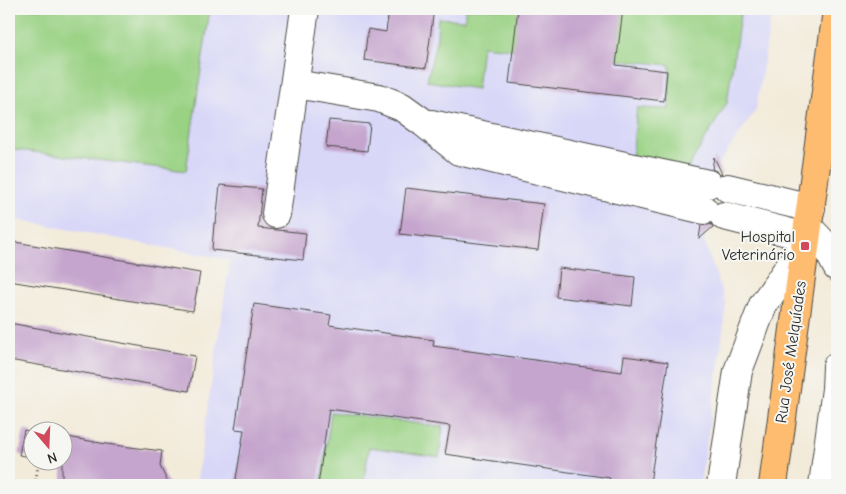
<svg xmlns="http://www.w3.org/2000/svg" width="846" height="494" font-family="'Comic Neue',sans-serif">
	<style>
		.built { fill: #d8d7f8 }
		.green { fill: #9ad284; stroke: #627e58 }
		.building { fill: #c5a4cd }
		.lines { fill: none; stroke-linecap: round; stroke-linejoin: round }
		.minor-casing { stroke: #494845; stroke-width: 30 }
		.major-casing { stroke: #494845; stroke-width: 30 }
		.path { stroke: #494845; stroke-width: 3; stroke-dasharray: 1 4; stroke-linecap: butt }
		.minor { stroke: #fff; stroke-width: 28 }
		.major { stroke: #fdbc70; stroke-width: 28 }
		.poi-dot { fill: #d1495b; stroke: #f6f6f2; stroke-width: 2 }
		.labels { text-anchor: middle; dominant-baseline: central; stroke-width: 4; stroke-linejoin: round; paint-order: stroke }
		.poi-label { font-size: 16px; fill: #2b2b2b; stroke: #f6f6f2; text-anchor: end }
		.street-label { font-size: 16px; fill: #2b2b2b; stroke: #f6f6f2 }
	</style>
	<rect width="100%" height="100%" fill="#f6f6f2"/>
	<filter id="ink" filterUnits="userSpaceOnUse"><feTurbulence type="fractalNoise" baseFrequency=".02" numOctaves="2"/><feDisplacementMap in="SourceGraphic" scale="10" xChannelSelector="R" yChannelSelector="G"/><feConvolveMatrix kernelMatrix="1 2 1 2 8 2 1 2 1" color-interpolation-filters="sRGB"/></filter>
	<filter id="wash" filterUnits="userSpaceOnUse"><feTurbulence type="fractalNoise" baseFrequency=".0096" numOctaves="4" result="noise"/><feDisplacementMap in="SourceGraphic" scale="20" xChannelSelector="R" yChannelSelector="G"/><feGaussianBlur stdDeviation="1.12" result="paint"/><feColorMatrix in="noise" values="0 0 0 0 0 0 0 0 0 0 0 0 0 0 0 0 0 1.4 0 .05"/><feComposite in="paint" operator="in"/></filter>
	<g filter="url(#wash)">
		<rect width="100%" height="100%" fill="#f3ebda"/>
		<path class="built" d="M 9,9 L 772,9 L 756,110 L 715,169 L 704,240 L 726,304 L 720,357 L 700,485 L 196,485 L 230,260 L 9,218 Z"/>
		<g class="green">
			<path d="M 9,9 L 210,9 L 186,171 L 9,149 Z"/>
			<path d="M 465,9 L 741,9 L 727,103 L 686,171 L 632,158 L 637,108 L 669,109 L 670,65 L 482,46 L 477,89 L 427,81 L 437,37 L 438,18 L 465,20 Z"/>
			<path d="M 331,412 L 443,427 L 439,457 L 369,447 L 363,485 L 321,485 Z"/>
		</g>
		<g id="blocks">
			<g class="building">
				<path d="M 389,9 L 434,9 L 426,68 L 364,60 L 368,29 L 386,32 Z"/>
				<path d="M 518,9 L 623,9 L 616,65 L 667,71 L 664,101 L 509,83 Z"/>
				<path d="M 329,120 L 370,124 L 367,151 L 326,147 Z"/>
				<path d="M 714,157 L 722,174 L 720,175 L 718,172 L 712,169 Z"/>
				<path d="M 220,185 L 262,189 L 258,228 L 306,233 L 303,260 L 212,250 L 214,223 L 216,223 Z"/>
				<path d="M 406,188 L 544,204 L 538,250 L 400,234 Z"/>
				<path d="M 711,224 L 713,227 L 699,239 L 701,225 L 708,225 Z"/>
				<path d="M 9,241 L 200,273 L 193,311 L 9,281 Z"/>
				<path d="M 559,268 L 635,277 L 632,306 L 556,297 Z"/>
				<path d="M 254,304 L 331,315 L 329,325 L 434,340 L 433,346 L 622,372 L 624,356 L 668,362 L 650,483 L 645,483 L 645,485 L 609,485 L 610,478 L 445,454 L 450,426 L 329,409 L 318,485 L 235,485 L 244,430 L 235,429 Z"/>
				<path d="M 9,323 L 195,356 L 189,391 L 9,360 Z"/>
				<path d="M 24,430 L 34,432 L 32,432 L 32,457 L 19,455 Z"/>
				<path d="M 62,436 L 106,444 L 162,451 L 160,466 L 169,485 L 91,485 L 62,481 L 62,462 L 60,462 L 62,462 Z"/>
			</g>
		</g>
	</g>
	<g filter="url(#ink)">
		<use href="#blocks" fill-opacity="0" stroke="#494845" stroke-width="1"/>
		<g class="lines">
			<defs>
				<g id="minor">
					<path d="M 295,84 L 379,98 L 402,107 L 424,123 L 459,151 L 704,210"/>
					<path d="M 431,124 L 708,184"/>
					<path d="M 728,188 L 811,208"/>
					<path d="M 276,214 L 305,9"/>
					<path d="M 724,216 L 807,237"/>
					<path d="M 808,227 L 826,246 L 837,267"/>
					<path d="M 721,485 L 738,371 L 763,305 L 806,242"/>
					<path d="M 823,485 L 836,389 L 837,366"/>
				</g>
				<path id="major" d="M 773,485 L 837,10"/>
			</defs>
			<use href="#minor" class="minor-casing"/>
			<use href="#major" class="major-casing"/>
			<g class="path">
				<path d="M 35,485 L 38,466"/>
				<path d="M 133,485 L 133,482"/>
			</g>
			<use href="#minor" class="minor"/>
			<use href="#major" class="major"/>
		</g>
	</g>
	<rect class="poi-dot" x="800" y="241" width="10" height="10" rx="2.5"/>
	<g class="labels">
		<g class="poi-label">
			<text x="795" y="237">Hospital<tspan x="795" dy="18">Veterinário</tspan></text>
		</g>
		<g class="street-label">
			<text transform="translate(791 352) rotate(-82)">Rua José Melquíades</text>
		</g>
	</g>
	<rect width="846" height="494" fill="none" stroke="#f6f6f2" stroke-width="30"/>
	<g transform="translate(48 446) rotate(161)"><circle r="24" fill="#f6f6f2" stroke="#a5a5a2"/>
	<path d="M0-4L9 19L0 12L-9 19Z" fill="#d1495b"/>
	<text y="-8" font-size="14" font-weight="bold" text-anchor="middle" fill="#2b2b2b">N</text>
	</g>
</svg>
